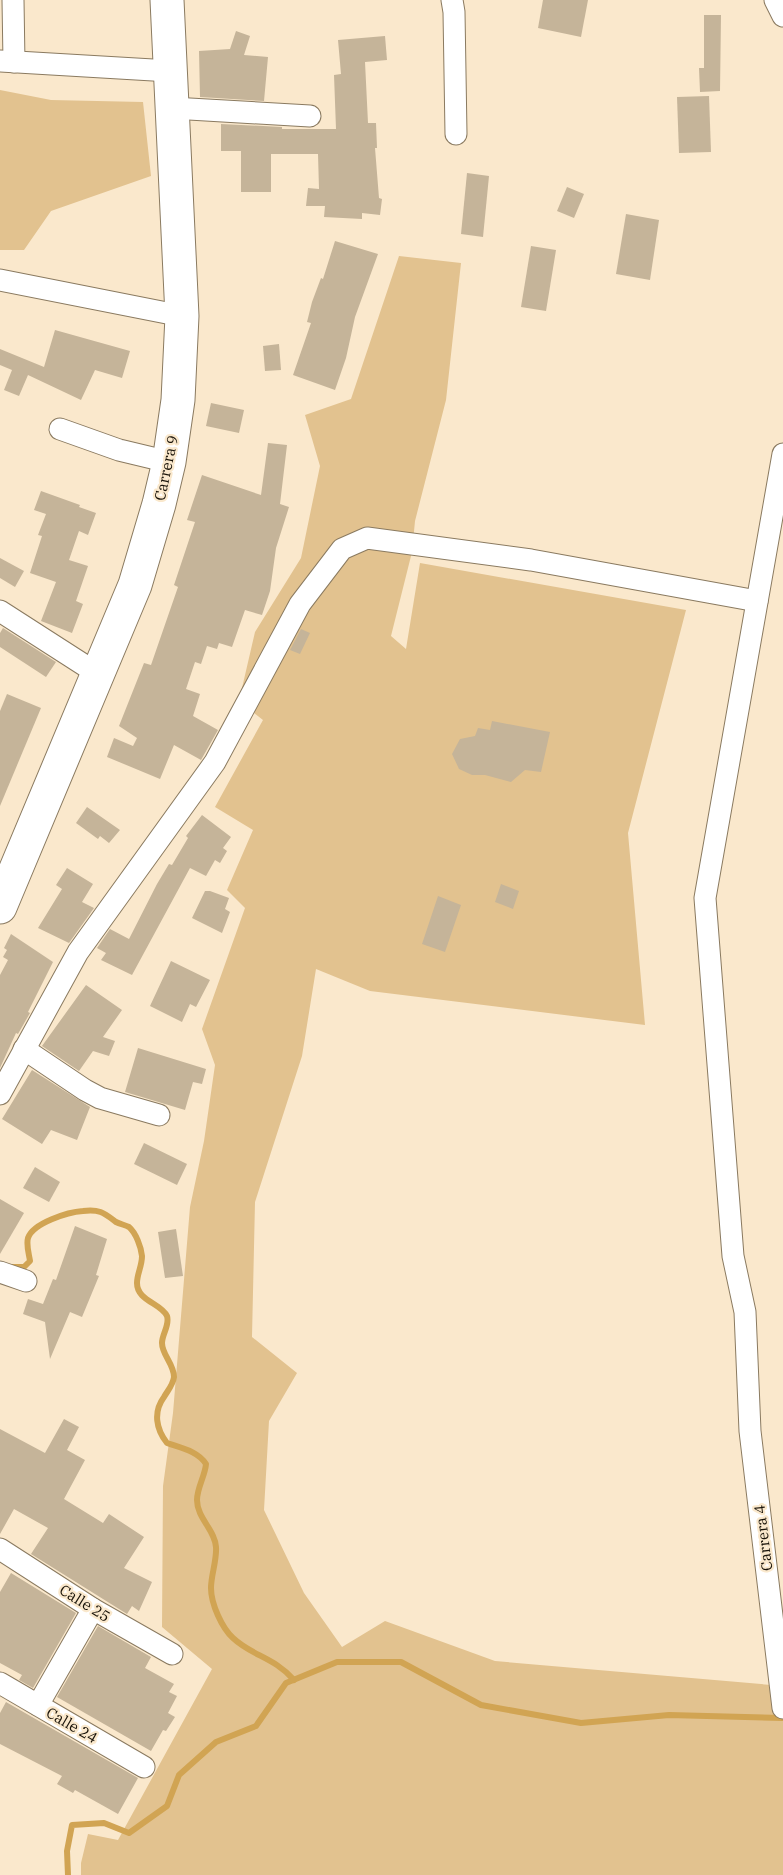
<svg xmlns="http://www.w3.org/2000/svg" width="783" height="1875" font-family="'IBM Plex Serif',serif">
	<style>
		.green { fill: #e2c28f }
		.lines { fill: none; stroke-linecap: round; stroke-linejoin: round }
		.stream { stroke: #d1a453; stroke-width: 6 }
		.building { fill: #c5b499 }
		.street-casing { stroke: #8a7a60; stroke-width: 23 }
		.highway-casing { stroke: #8a7a60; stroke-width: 35 }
		.street { stroke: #fff; stroke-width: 21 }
		.highway { stroke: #fff; stroke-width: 33 }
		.labels { text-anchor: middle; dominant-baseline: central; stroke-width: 4.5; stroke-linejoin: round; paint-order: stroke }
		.street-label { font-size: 15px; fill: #191309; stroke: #fae8cc }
	</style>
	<rect width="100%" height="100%" fill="#fae8cc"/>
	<g class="green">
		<path d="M 0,90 L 51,100 L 143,102 L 151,176 L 51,211 L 24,250 L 0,250 Z"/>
		<path d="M 399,256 L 461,263 L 446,400 L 415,521 L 412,552 L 391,636 L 406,649 L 420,563 L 686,610 L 628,833 L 645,1025 L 370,991 L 316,969 L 302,1056 L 255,1202 L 252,1337 L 297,1373 L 269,1421 L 264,1510 L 304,1593 L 342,1647 L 385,1621 L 495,1661 L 783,1686 L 783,1875 L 81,1875 L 81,1863 L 88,1834 L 118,1840 L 212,1669 L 162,1627 L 163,1486 L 173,1413 L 190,1207 L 204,1141 L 215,1065 L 202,1029 L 245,908 L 227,890 L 253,830 L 215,807 L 263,720 L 239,701 L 255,632 L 301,558 L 320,466 L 305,415 L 351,399 Z"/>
	</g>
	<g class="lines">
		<g class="stream">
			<path d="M 12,1267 L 24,1267 L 30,1261 C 29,1254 26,1245 28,1238 C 33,1223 68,1212 83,1211 C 100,1209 104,1213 116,1222 C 120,1224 125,1225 129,1227 C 136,1233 141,1247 142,1256 C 142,1266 137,1274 137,1283 C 137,1301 161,1303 167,1316 C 170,1325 162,1334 162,1343 C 162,1355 174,1364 174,1377 C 173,1385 168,1390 164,1397 C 153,1412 156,1429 167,1443 C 181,1448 198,1451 206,1464 C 205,1476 197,1488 197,1500 C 197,1518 215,1530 216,1547 C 217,1560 211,1575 211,1588 C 211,1604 222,1628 233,1638 C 252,1656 274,1657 294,1680"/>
			<path d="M 68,1875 L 67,1851 L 72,1825 L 104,1823 L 129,1833 L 167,1806 L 179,1775 L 216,1742 L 256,1726 L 286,1683 L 337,1662 L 401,1662 L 481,1705 L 581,1723 L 669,1715 L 783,1718"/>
		</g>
	</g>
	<g class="building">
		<path d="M 543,0 L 588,0 L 581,37 L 538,28 Z"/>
		<path d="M 704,15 L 721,15 L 720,91 L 700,92 L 699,68 L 704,68 Z"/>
		<path d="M 236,31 L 250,36 L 244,55 L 268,57 L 264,101 L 200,97 L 199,51 L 230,49 Z"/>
		<path d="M 385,36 L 387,60 L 365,62 L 368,123 L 376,123 L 377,148 L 375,148 L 379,198 L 382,199 L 380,215 L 362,213 L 362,219 L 324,217 L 325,206 L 306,206 L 308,188 L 319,189 L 318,154 L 271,154 L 271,192 L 241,192 L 241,151 L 221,151 L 221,124 L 282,127 L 282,129 L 336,129 L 334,75 L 341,74 L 338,40 Z"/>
		<path d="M 709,96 L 711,152 L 679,153 L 677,97 Z"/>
		<path d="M 467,173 L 489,176 L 483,237 L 461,234 Z"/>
		<path d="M 567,187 L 584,194 L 574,218 L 557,211 Z"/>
		<path d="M 626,214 L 659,220 L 650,280 L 616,274 Z"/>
		<path d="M 335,241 L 378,254 L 355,317 L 346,358 L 335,390 L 293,375 L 311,323 L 307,322 L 312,302 L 321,278 L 323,279 Z"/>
		<path d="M 531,246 L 556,250 L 546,311 L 521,307 Z"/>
		<path d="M 55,330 L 130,351 L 122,378 L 95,370 L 81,400 L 28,375 L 19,396 L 4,390 L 12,370 L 0,365 L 0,349 L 44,367 Z"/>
		<path d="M 279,344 L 281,370 L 265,371 L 263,346 Z"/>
		<path d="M 211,403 L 244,410 L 239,433 L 206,426 Z"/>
		<path d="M 268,443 L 287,445 L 280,504 L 289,507 L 276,548 L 270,591 L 262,615 L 245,610 L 232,647 L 219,643 L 217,649 L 207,646 L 201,664 L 195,662 L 186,689 L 200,694 L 193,716 L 218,730 L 201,760 L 174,745 L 160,779 L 107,757 L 114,738 L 133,746 L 137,738 L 119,726 L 144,663 L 151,665 L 178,587 L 174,585 L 195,522 L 187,520 L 202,475 L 261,495 Z"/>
		<path d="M 41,491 L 80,505 L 79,507 L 96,513 L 88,535 L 79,531 L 69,560 L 88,566 L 76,601 L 83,604 L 72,633 L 41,621 L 56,582 L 30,573 L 42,536 L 38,535 L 46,514 L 34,510 Z"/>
		<path d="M 0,558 L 24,571 L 15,587 L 0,578 Z"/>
		<path d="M 3,628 L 56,662 L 46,677 L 0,647 L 0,633 Z"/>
		<path d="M 301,629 L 310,633 L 300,654 L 290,650 Z"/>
		<path d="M 7,694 L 41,708 L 0,806 L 0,711 Z"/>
		<path d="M 492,721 L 550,732 L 541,772 L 525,770 L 511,782 L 485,775 L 472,775 L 459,769 L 452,754 L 460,739 L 475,736 L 478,728 L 490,730 Z"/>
		<path d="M 87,807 L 120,830 L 109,843 L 100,836 L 98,839 L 76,823 Z"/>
		<path d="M 202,815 L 231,837 L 223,848 L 227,851 L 220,863 L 215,860 L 206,876 L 190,868 L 132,975 L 101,960 L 106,953 L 97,948 L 110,929 L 129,939 L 157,884 L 169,864 L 172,865 L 188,838 L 186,836 Z"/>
		<path d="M 67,868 L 93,884 L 82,902 L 94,908 L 69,943 L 38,928 L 62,889 L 56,885 Z"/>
		<path d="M 501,884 L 519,891 L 513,909 L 495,902 Z"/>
		<path d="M 205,891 L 210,891 L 229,898 L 225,909 L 230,912 L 222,933 L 192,918 Z"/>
		<path d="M 438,896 L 461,905 L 445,952 L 422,944 Z"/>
		<path d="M 11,934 L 53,962 L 28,1012 L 30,1013 L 18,1034 L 16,1033 L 0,1068 L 0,975 L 8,960 L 3,957 L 7,950 L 4,948 Z"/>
		<path d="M 171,961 L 210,980 L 196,1007 L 190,1004 L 182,1022 L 150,1006 Z"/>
		<path d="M 86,985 L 122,1010 L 103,1037 L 115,1041 L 109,1056 L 93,1051 L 79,1071 L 42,1046 Z"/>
		<path d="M 138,1048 L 206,1069 L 202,1084 L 193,1082 L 185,1110 L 125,1092 Z"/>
		<path d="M 32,1070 L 90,1107 L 77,1140 L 51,1130 L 42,1144 L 2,1119 Z"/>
		<path d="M 144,1143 L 187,1164 L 177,1185 L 134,1164 Z"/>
		<path d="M 35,1167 L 60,1182 L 49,1202 L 23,1188 Z"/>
		<path d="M 0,1199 L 24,1213 L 0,1254 Z"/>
		<path d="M 75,1226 L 107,1239 L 96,1275 L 99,1276 L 82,1317 L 70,1312 L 50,1359 L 45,1322 L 23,1314 L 28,1299 L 43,1304 L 53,1279 L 56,1280 Z"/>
		<path d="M 176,1229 L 183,1276 L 165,1278 L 158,1232 Z"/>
		<path d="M 64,1419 L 79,1427 L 67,1450 L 85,1460 L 64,1499 L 103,1523 L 109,1514 L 144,1537 L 124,1568 L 152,1582 L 139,1611 L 132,1606 L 127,1614 L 31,1554 L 48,1528 L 14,1509 L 0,1534 L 0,1429 L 45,1453 Z"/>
		<path d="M 11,1573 L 76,1613 L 33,1688 L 19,1680 L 22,1675 L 0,1663 L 0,1592 Z"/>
		<path d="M 98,1626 L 151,1657 L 145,1668 L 174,1684 L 169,1692 L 177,1696 L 168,1713 L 175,1717 L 166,1731 L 163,1730 L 151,1751 L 57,1697 Z"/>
		<path d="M 6,1702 L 138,1778 L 118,1814 L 75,1790 L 73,1793 L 57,1784 L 62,1776 L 0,1744 L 0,1713 Z"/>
	</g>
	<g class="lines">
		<defs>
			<g id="street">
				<path d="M 13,0 L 14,62"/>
				<path d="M 452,0 L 454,12 L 456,134"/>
				<path d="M 775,0 L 783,16"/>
				<path d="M 0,61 L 170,71"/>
				<path d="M 172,108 L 310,116"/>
				<path d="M 0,280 L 182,316"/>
				<path d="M 60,429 L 119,450 L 169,462"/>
				<path d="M 783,454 L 705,898 L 733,1256 L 745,1312 L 750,1431 L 783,1708"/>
				<path d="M 0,611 L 98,674"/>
				<path d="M 24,1049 L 85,1090 L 100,1098 L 159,1115"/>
				<path d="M 0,1094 L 78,952 L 215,762 L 300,604 L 342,549 L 367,538 L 531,560 L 757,601"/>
				<path d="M 0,1272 L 26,1281"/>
				<path d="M 0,1549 L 93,1609 L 172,1654"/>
				<path d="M 0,1683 L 144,1767"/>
				<path d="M 38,1705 L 93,1609"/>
			</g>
			<path id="highway" d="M 0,907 L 135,585 L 159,504 L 169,462 L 178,400 L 182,316 L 167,0"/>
		</defs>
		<use href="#street" class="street-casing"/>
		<use href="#highway" class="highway-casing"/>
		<use href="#street" class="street"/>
		<use href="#highway" class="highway"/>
	</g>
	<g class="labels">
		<g class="street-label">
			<text transform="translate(166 468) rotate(-78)">Carrera 9</text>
			<text transform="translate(763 1538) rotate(-97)">Carrera 4</text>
			<text transform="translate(85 1603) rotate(32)">Calle 25</text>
			<text transform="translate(72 1725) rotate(30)">Calle 24</text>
		</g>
	</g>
</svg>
